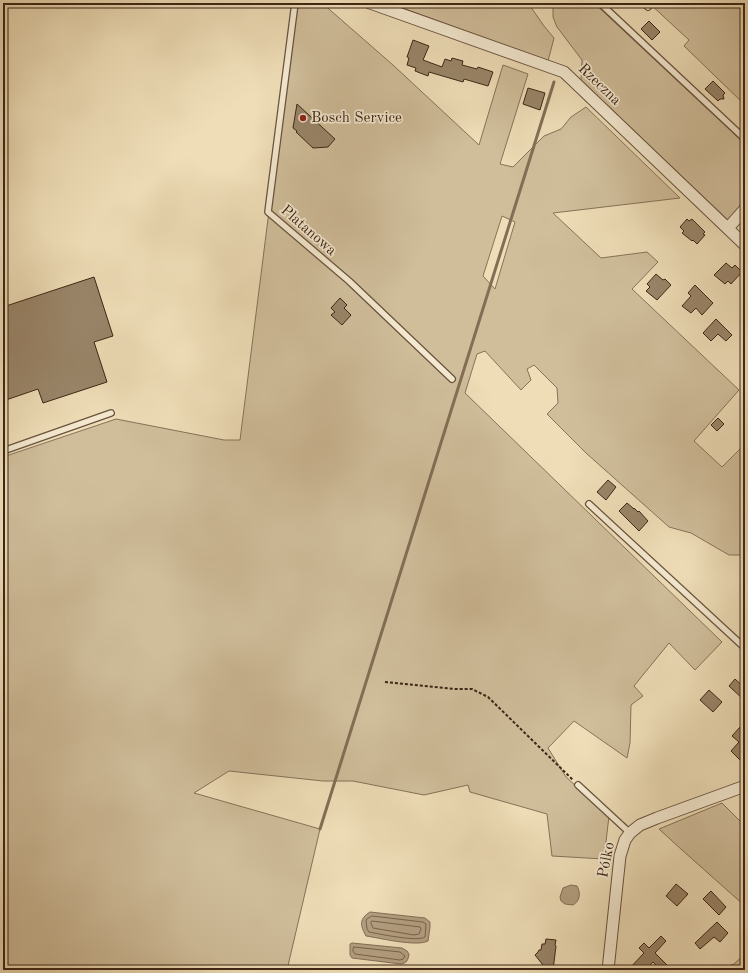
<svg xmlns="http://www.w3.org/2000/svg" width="748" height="973" font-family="'Old Standard TT',serif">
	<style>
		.green { fill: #d0be9b; stroke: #867258; fill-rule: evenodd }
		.water { fill: #b29e80; stroke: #836e55 }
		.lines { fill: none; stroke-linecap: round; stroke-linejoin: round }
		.shore { stroke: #78624a; stroke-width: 1 }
		.stream { stroke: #836e55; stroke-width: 3 }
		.building { fill: #998569; stroke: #3d2515 }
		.lane-casing { stroke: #69533e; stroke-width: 8 }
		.street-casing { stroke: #69533e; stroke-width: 13 }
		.path { stroke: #3d2515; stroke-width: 2; stroke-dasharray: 3 2; stroke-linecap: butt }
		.lane { stroke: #f4e9d0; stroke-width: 5.5 }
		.street { stroke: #f4e9d0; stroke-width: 11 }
		.poi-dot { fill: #8f2418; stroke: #f4e9d0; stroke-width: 1.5 }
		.labels { text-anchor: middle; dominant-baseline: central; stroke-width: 3.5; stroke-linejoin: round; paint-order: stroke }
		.street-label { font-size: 15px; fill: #3d2515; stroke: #f4e9d0 }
		.poi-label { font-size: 15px; fill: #3d2515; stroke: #f4e9d0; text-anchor: start }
	</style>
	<rect width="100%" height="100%" fill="#eeddb7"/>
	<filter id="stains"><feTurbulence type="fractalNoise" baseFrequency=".005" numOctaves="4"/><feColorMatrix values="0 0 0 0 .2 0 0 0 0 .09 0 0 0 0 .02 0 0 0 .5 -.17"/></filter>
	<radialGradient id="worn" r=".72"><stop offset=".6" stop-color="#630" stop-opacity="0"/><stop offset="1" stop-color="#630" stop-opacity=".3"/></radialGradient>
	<g class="green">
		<path d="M 297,3 L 322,3 L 393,65 L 479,145 L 503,65 L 528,74 L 500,164 L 513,167 L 544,136 L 561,129 L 571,117 L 586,107 L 680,198 L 553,213 L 601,258 L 647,252 L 658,262 L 632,289 L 739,390 L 694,441 L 722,467 L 745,444 L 745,540 L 743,541 C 746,546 745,550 743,555 L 729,555 L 691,533 L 669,527 L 586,453 L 547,414 L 558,403 L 557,388 L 534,365 L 527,369 L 531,380 L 521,390 L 485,351 L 477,354 L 465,393 L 722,642 L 695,670 L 669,643 L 634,686 L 643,696 L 631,705 L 630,743 L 627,758 L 574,721 L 548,748 L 566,777 L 609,816 L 604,859 L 552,856 L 547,814 L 470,792 L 468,785 L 424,795 L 353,781 L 323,781 L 229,771 L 194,793 L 320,829 L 287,970 L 3,970 L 3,457 L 116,419 L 224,440 L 240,440 L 285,85 ZM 502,216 L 515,222 L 495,289 L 483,276 Z"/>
		<path d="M 389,3 L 528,3 L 544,26 L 554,38 L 548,61 Z"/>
		<path d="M 555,3 L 594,3 L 745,144 L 745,201 L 728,220 L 581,80 L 582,60 L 557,27 L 553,17 L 553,7 Z"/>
		<path d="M 649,3 L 745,3 L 745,105 L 684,46 L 689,40 Z"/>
		<path d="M 722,803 L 745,826 L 745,906 L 682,850 L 659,829 Z"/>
		<path d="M 745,954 L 745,970 L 716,970 L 734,964 Z"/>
	</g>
	<g class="water">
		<path d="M 571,885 L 577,886 C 581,893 580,901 573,905 L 565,904 L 561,901 L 560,897 L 563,888 Z"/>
		<path d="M 370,912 L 425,918 L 430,922 L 430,927 L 428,941 C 416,947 380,938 366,936 C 360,925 359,919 370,912 Z"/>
		<path d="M 352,943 L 402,948 L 407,951 L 409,954 C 408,960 407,963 401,964 L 352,958 L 350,955 L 350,944 Z"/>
	</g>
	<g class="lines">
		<g class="shore">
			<path d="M 372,916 L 423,922 L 426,924 L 425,937 C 418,942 379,934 369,932 L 367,929 L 366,920 Z"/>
			<path d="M 372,921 L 420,927 L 421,929 L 419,934 L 414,935 L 373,928 L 371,923 Z"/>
			<path d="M 354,947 L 400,952 L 405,956 L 403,959 L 400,960 L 355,954 L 353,951 Z"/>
		</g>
		<path class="stream" d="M 320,829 L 554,82"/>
	</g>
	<g class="building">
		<path d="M 649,21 L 660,32 L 652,40 L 641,29 Z"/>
		<path d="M 413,40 L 429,46 L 423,60 L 442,67 L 445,59 L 451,61 L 452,58 L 463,61 L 462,65 L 477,69 L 478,67 L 493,72 L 488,86 L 464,79 L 463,82 L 429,72 L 428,76 L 415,71 L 416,68 L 407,65 L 409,58 L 407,57 Z"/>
		<path d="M 713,81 L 725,93 L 723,95 L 724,99 L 720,99 L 718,101 L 705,89 Z"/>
		<path d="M 528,88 L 545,93 L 540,110 L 523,104 Z"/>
		<path d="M 297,104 L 335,139 L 328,147 L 313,148 L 296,132 L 297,131 L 293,128 Z"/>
		<path d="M 687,219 L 689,221 L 692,219 L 705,232 L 703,234 L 705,235 L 697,244 L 693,240 L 692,241 L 682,233 L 684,231 L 680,227 Z"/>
		<path d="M 726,263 L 732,268 L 735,265 L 742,272 L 731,284 L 728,281 L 725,284 L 714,275 Z"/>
		<path d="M 656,274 L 663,280 L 665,279 L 671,285 L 657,300 L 646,291 L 650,287 L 647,284 Z"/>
		<path d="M 94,277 L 113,336 L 94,342 L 107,382 L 43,403 L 38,389 L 3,401 L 3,307 Z"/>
		<path d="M 695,285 L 713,303 L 702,315 L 696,308 L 691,313 L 682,306 L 691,296 L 688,293 Z"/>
		<path d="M 340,298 L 347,305 L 344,308 L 351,315 L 342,325 L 331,315 L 335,312 L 331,308 Z"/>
		<path d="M 716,319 L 732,335 L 726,341 L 718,334 L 711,341 L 703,333 Z"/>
		<path d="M 718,418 L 724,424 L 717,431 L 711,425 Z"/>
		<path d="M 608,480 L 616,487 L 606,500 L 597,492 Z"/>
		<path d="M 627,503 L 634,509 L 634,508 L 638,512 L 639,511 L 648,521 L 639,531 L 619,511 Z"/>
		<path d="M 735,679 L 745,688 L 745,701 L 729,686 Z"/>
		<path d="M 709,690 L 722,702 L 713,712 L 700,700 Z"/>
		<path d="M 740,727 L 745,732 L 745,757 L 741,761 L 731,751 L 739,742 L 732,736 Z"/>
		<path d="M 676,884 L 688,894 L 677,906 L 666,896 Z"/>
		<path d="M 711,891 L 726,907 L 719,915 L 703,899 Z"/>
		<path d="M 717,922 L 728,933 L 720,942 L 714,937 L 700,949 L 695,943 Z"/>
		<path d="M 661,936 L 666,941 L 655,953 L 672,970 L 661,970 L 653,962 L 645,970 L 628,970 L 644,953 L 639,948 L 644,943 L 649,948 Z"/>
		<path d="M 546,939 L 556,940 L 555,945 L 556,946 L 553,970 L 547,970 L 535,955 L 538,952 L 539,950 L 541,950 L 542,944 L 545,944 Z"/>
	</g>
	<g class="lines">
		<defs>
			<g id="lane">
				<path d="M 295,3 L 268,212 L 349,281 L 452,379"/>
				<path d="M 600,3 L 745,139"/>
				<path d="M 644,3 L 648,7"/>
				<path d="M 3,451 L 111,413"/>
				<path d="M 589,504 L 745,648"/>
				<path d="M 578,785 L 630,833"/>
			</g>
			<g id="street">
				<path d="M 370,3 L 564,72 L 745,245"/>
				<path d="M 728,228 L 745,209"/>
				<path d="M 608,970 L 620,856 L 625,840 L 630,833 L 640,825 L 657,818 L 745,786"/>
			</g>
		</defs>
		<use href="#lane" class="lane-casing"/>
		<use href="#street" class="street-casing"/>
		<path class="path" d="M 385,682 L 454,689 L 472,689 L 488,697 L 573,780"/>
		<use href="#lane" class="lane"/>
		<use href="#street" class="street"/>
	</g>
	<circle class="poi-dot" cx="303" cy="118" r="4"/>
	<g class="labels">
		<g class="street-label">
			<text transform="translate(599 85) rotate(44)">Rzeczna</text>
			<text transform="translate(308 231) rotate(41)">Platanowa</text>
			<text transform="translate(607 860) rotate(-79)">Pólko</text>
		</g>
		<g class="poi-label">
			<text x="311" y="118">Bosch Service</text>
		</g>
	</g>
	<rect width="748" height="973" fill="none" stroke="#eeddb7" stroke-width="16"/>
	<rect x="4" y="4" width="740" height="965" fill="none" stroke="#3d2515" stroke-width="2"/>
	<rect x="8" y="8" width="732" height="957" fill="none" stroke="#3d2515"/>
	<rect width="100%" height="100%" filter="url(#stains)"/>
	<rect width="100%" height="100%" fill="url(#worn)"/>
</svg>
